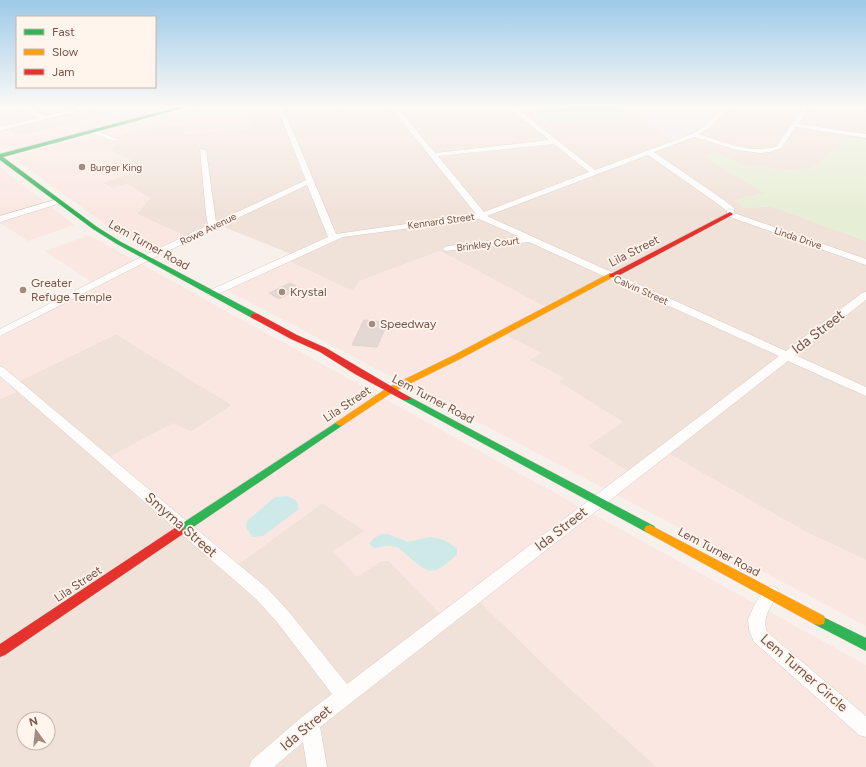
<svg xmlns="http://www.w3.org/2000/svg" width="866" height="767" font-family="Figtree,sans-serif">
	<style>
		.residential { fill: #f1e2d9; fill-rule: evenodd }
		.commercial { fill: #fbe7e2 }
		.education { fill: #f2e9f3 }
		.green { fill: #e7eed6 }
		.water { fill: #cdeae8 }
		.building { fill: #e4d8d3; stroke: #e1d3cd }
		.lines { fill: none; stroke-linecap: round; stroke-linejoin: round }
		.street-casing { stroke: #d6ccc8; stroke-width: 1 }
		.fast-casing { stroke: #d7ccc8; stroke-width: 1 }
		.slow-casing { stroke: #d7ccc8; stroke-width: 1 }
		.jam-casing { stroke: #d7ccc8; stroke-width: 1 }
		.street { fill: #fefdfc; fill-rule: evenodd }
		.fast { fill: #30b455; fill-rule: evenodd }
		.slow { fill: #ff9f0a; fill-rule: evenodd }
		.jam { fill: #e5322d; fill-rule: evenodd }
		.poi-dot { fill: #a48b82; stroke: #fff5ed; stroke-width: 1.5 }
		.labels { text-anchor: middle; dominant-baseline: central; stroke-width: 3.5; stroke-linejoin: round; paint-order: stroke }
		.far-poi-label { font-size: 10px; fill: #76544a; stroke: #fff5ed; text-anchor: start }
		.far-street-label { font-size: 10px; fill: #76544a; stroke: #fff5ed }
		.street-label { font-size: 12px; fill: #76544a; stroke: #fff5ed }
		.poi-label { font-size: 12px; fill: #76544a; stroke: #fff5ed; text-anchor: start }
		.near-street-label { font-size: 14px; fill: #76544a; stroke: #fff5ed }
	</style>
	<rect width="100%" height="100%" fill="#f8f1eb"/>
	<g class="residential">
		<path d="M 0,105 L 144,105 L 20,136 L 0,124 Z"/>
		<path d="M 265,105 L 338,105 L 339,107 L 361,105 L 588,105 L 534,111 L 535,115 L 546,122 L 623,115 L 610,105 L 617,105 L 673,141 L 699,130 L 727,105 L 866,105 L 866,140 L 845,138 L 813,168 L 788,170 L 745,166 L 715,153 L 703,156 L 765,193 L 744,208 L 771,206 L 866,241 L 866,560 L 808,533 L 637,477 L 587,446 L 623,422 L 558,382 L 563,378 L 529,360 L 540,353 L 498,331 L 545,307 L 440,251 L 360,281 L 352,291 L 282,258 L 291,254 L 219,225 L 187,237 L 137,214 L 150,198 L 127,184 L 112,188 L 101,182 L 136,171 L 134,162 L 110,150 L 117,137 L 143,129 L 184,125 L 185,135 L 250,128 L 247,107 Z"/>
		<path d="M 116,334 L 232,405 L 191,432 L 193,525 L 238,564 L 322,503 L 365,531 L 381,561 L 389,561 L 449,622 L 479,601 L 553,673 L 657,767 L 0,767 L 0,399 L 16,392 L 9,386 ZM 24,719 L 48,719 L 48,743 L 24,743 Z"/>
	</g>
	<g class="commercial">
		<path d="M 144,105 L 178,106 L 11,150 L 4,150 L 0,148 L 0,124 L 20,136 Z"/>
		<path d="M 204,105 L 265,105 L 247,107 L 250,128 L 185,135 L 184,125 L 143,129 L 117,137 L 119,143 L 110,150 L 134,162 L 136,172 L 102,183 L 112,188 L 127,184 L 150,198 L 137,214 L 187,237 L 153,251 L 105,224 L 14,158 L 17,155 Z"/>
		<path d="M 0,167 L 50,206 L 74,225 L 28,241 L 0,223 Z"/>
		<path d="M 89,235 L 866,665 L 866,767 L 657,767 L 553,673 L 479,601 L 449,623 L 389,561 L 381,561 L 357,577 L 333,551 L 365,531 L 322,503 L 239,564 L 193,525 L 109,457 L 173,423 L 192,432 L 232,405 L 116,334 L 10,386 L 16,392 L 0,399 L 0,330 L 93,283 L 45,251 Z"/>
		<path d="M 440,251 L 545,307 L 499,331 L 541,353 L 529,360 L 564,378 L 559,382 L 623,422 L 587,446 L 637,477 L 668,453 L 808,533 L 866,560 L 866,626 L 219,286 L 282,258 L 352,291 L 360,281 Z"/>
	</g>
	<path class="education" d="M 617,105 L 727,105 L 708,123 L 699,130 L 673,141 Z"/>
	<path class="green" d="M 845,138 L 866,140 L 866,241 L 771,206 L 744,208 L 734,200 L 764,193 L 703,156 L 715,153 L 745,166 L 788,170 L 813,168 Z"/>
	<g class="water">
		<path d="M 588,105 L 610,105 L 624,115 L 620,117 L 549,122 L 533,113 L 540,110 Z"/>
		<path d="M 288,496 L 297,501 L 299,509 L 263,536 L 252,537 L 246,527 L 247,521 L 275,497 Z"/>
		<path d="M 382,534 L 388,534 L 408,542 L 430,537 L 442,539 L 457,548 L 457,555 C 434,574 431,577 408,556 C 403,551 399,547 392,546 C 386,545 380,548 374,548 L 369,544 L 374,538 Z"/>
	</g>
	<g class="building">
		<path d="M 290,283 L 300,288 L 279,299 L 269,293 Z"/>
		<path d="M 364,320 L 388,322 L 377,347 L 352,345 Z"/>
	</g>
	<g class="lines">
		<defs>
			<g id="street">
				<path d="M 17,105 L 25,105 L 45,116 L 90,105 L 101,105 L 0,131 L 0,127 L 39,118 Z"/>
				<path d="M 276,105 L 282,105 L 336,234 L 476,214 L 389,105 L 395,105 L 435,153 L 549,140 L 506,105 L 513,105 L 595,170 L 692,134 L 705,126 L 725,105 L 732,105 L 709,128 L 699,134 C 724,142 751,155 777,146 L 805,105 L 811,105 L 798,124 L 866,134 L 866,138 L 796,127 L 781,148 L 770,152 L 760,153 L 737,150 L 694,137 L 654,152 L 724,200 L 734,208 L 734,213 L 866,259 L 866,265 L 727,216 L 727,211 L 718,204 L 648,155 L 487,216 L 786,351 L 862,293 L 866,292 L 866,300 L 795,355 L 866,387 L 866,396 L 788,361 L 320,727 L 327,767 L 307,767 L 303,742 L 274,767 L 249,767 L 252,760 L 303,716 L 332,694 L 277,622 L 256,599 L 0,376 L 0,366 L 4,368 L 268,589 L 289,612 L 347,684 L 779,356 L 529,242 L 445,251 L 443,249 L 445,247 L 448,246 L 520,237 L 479,219 L 343,237 L 216,295 L 208,295 L 207,293 L 208,291 L 328,237 L 307,185 L 149,260 L 0,336 L 0,329 L 143,256 L 208,225 L 206,214 L 200,149 L 206,150 L 216,222 L 306,180 ZM 554,144 L 589,172 L 484,212 L 438,156 Z"/>
				<path d="M 92,129 L 117,139 L 118,140 L 113,141 L 90,132 L 90,130 Z"/>
				<path d="M 58,199 L 62,201 L 61,203 L 0,222 L 0,216 Z"/>
				<path d="M 771,586 L 777,588 L 779,593 C 772,606 761,616 767,632 L 866,716 L 866,737 L 859,735 L 754,642 L 749,630 L 748,619 L 755,604 L 765,588 Z"/>
			</g>
			<g id="fast">
				<path d="M 186,105 L 194,105 L 3,157 L 97,227 L 121,242 L 258,314 L 259,316 L 258,318 L 252,318 L 117,244 L 93,229 L 0,160 L 0,154 Z"/>
				<path d="M 406,395 L 654,526 L 656,529 L 654,532 L 650,533 L 646,532 L 403,400 L 401,398 L 403,396 Z"/>
				<path d="M 340,420 L 345,423 L 343,425 L 183,534 L 179,535 L 175,534 L 173,531 L 175,528 Z"/>
				<path d="M 819,615 L 866,638 L 866,651 L 814,624 L 813,620 L 814,616 Z"/>
			</g>
			<g id="slow">
				<path d="M 610,273 L 616,273 L 617,275 L 460,359 L 393,392 L 343,425 L 340,426 L 335,423 L 387,388 L 454,355 Z"/>
				<path d="M 650,525 L 824,616 L 825,620 L 824,624 L 819,625 L 814,624 L 646,532 L 644,529 L 646,526 Z"/>
			</g>
			<g id="jam">
				<path d="M 730,212 L 733,214 L 732,215 L 616,277 L 610,277 L 609,275 Z"/>
				<path d="M 252,314 L 258,314 L 297,335 L 326,348 L 411,398 L 409,400 L 403,400 L 355,374 L 320,352 L 291,339 L 252,318 L 251,316 Z"/>
				<path d="M 179,527 L 183,528 L 185,531 L 183,534 L 5,655 L 0,657 L 0,644 L 175,528 Z"/>
			</g>
		</defs>
		<use href="#street" class="street-casing"/>
		<use href="#fast" class="fast-casing"/>
		<use href="#slow" class="slow-casing"/>
		<use href="#jam" class="jam-casing"/>
		<use href="#street" class="street"/>
		<use href="#fast" class="fast"/>
		<use href="#slow" class="slow"/>
		<use href="#jam" class="jam"/>
	</g>
	<linearGradient id="sky" x2="0" y2="1"><stop stop-color="#9dcae8"/><stop offset="0.5" stop-color="#fcf9f6"/><stop offset="1" stop-color="#fcf9f6" stop-opacity="0"/></linearGradient>
	<rect width="866" height="212" fill="url(#sky)"/>
	<g class="poi-dot">
		<circle cx="82" cy="167" r="4"/>
		<circle cx="23" cy="290" r="4"/>
		<circle cx="282" cy="292" r="4"/>
		<circle cx="372" cy="324" r="4"/>
	</g>
	<g class="labels">
		<g class="far-poi-label">
			<text x="90" y="167">Burger King</text>
		</g>
		<g class="far-street-label">
			<text transform="translate(441 221) rotate(-8)">Kennard Street</text>
			<text transform="translate(208 229) rotate(-26)">Rowe Avenue</text>
			<text transform="translate(798 238) rotate(19)">Linda Drive</text>
			<text transform="translate(488 244) rotate(-7)">Brinkley Court</text>
			<text transform="translate(641 290) rotate(24)">Calvin Street</text>
		</g>
		<g class="street-label">
			<text transform="translate(149 245) rotate(29)">Lem Turner Road</text>
			<text transform="translate(634 251) rotate(-27)">Lila Street</text>
			<text transform="translate(433 399) rotate(28)">Lem Turner Road</text>
			<text transform="translate(347 404) rotate(-34)">Lila Street</text>
			<text transform="translate(719 552) rotate(28)">Lem Turner Road</text>
			<text transform="translate(78 584) rotate(-34)">Lila Street</text>
		</g>
		<g class="poi-label">
			<text x="31" y="283">Greater<tspan x="31" dy="14">Refuge Temple</tspan></text>
			<text x="290" y="292">Krystal</text>
			<text x="380" y="324">Speedway</text>
		</g>
		<g class="near-street-label">
			<text transform="translate(818 332) rotate(-38)">Ida Street</text>
			<text transform="translate(181 525) rotate(41)">Smyrna Street</text>
			<text transform="translate(561 529) rotate(-38)">Ida Street</text>
			<text transform="translate(804 673) rotate(41)">Lem Turner Circle</text>
			<text transform="translate(306 728) rotate(-40)">Ida Street</text>
		</g>
	</g>
	<rect x="16" y="16" width="140" height="72" fill="#fff5ed" stroke="#c8b5ac"/>
	<rect x="24" y="29" width="20" height="6" fill="#30b455" stroke="#c8b5ac"/>
	<text x="52" y="36" font-size="12" fill="#76544a">Fast</text>
	<rect x="24" y="49" width="20" height="6" fill="#ff9f0a" stroke="#c8b5ac"/>
	<text x="52" y="56" font-size="12" fill="#76544a">Slow</text>
	<rect x="24" y="69" width="20" height="6" fill="#e5322d" stroke="#c8b5ac"/>
	<text x="52" y="76" font-size="12" fill="#76544a">Jam</text>
	<g transform="translate(36 731) rotate(345)"><circle r="19" fill="#fff5ed" stroke="#c8b5ac"/>
	<path d="M0-3L7 15L0 10L-7 15Z" fill="#a48b82"/>
	<text y="-6" font-size="11" font-weight="bold" text-anchor="middle" fill="#76544a">N</text>
	</g>
</svg>
